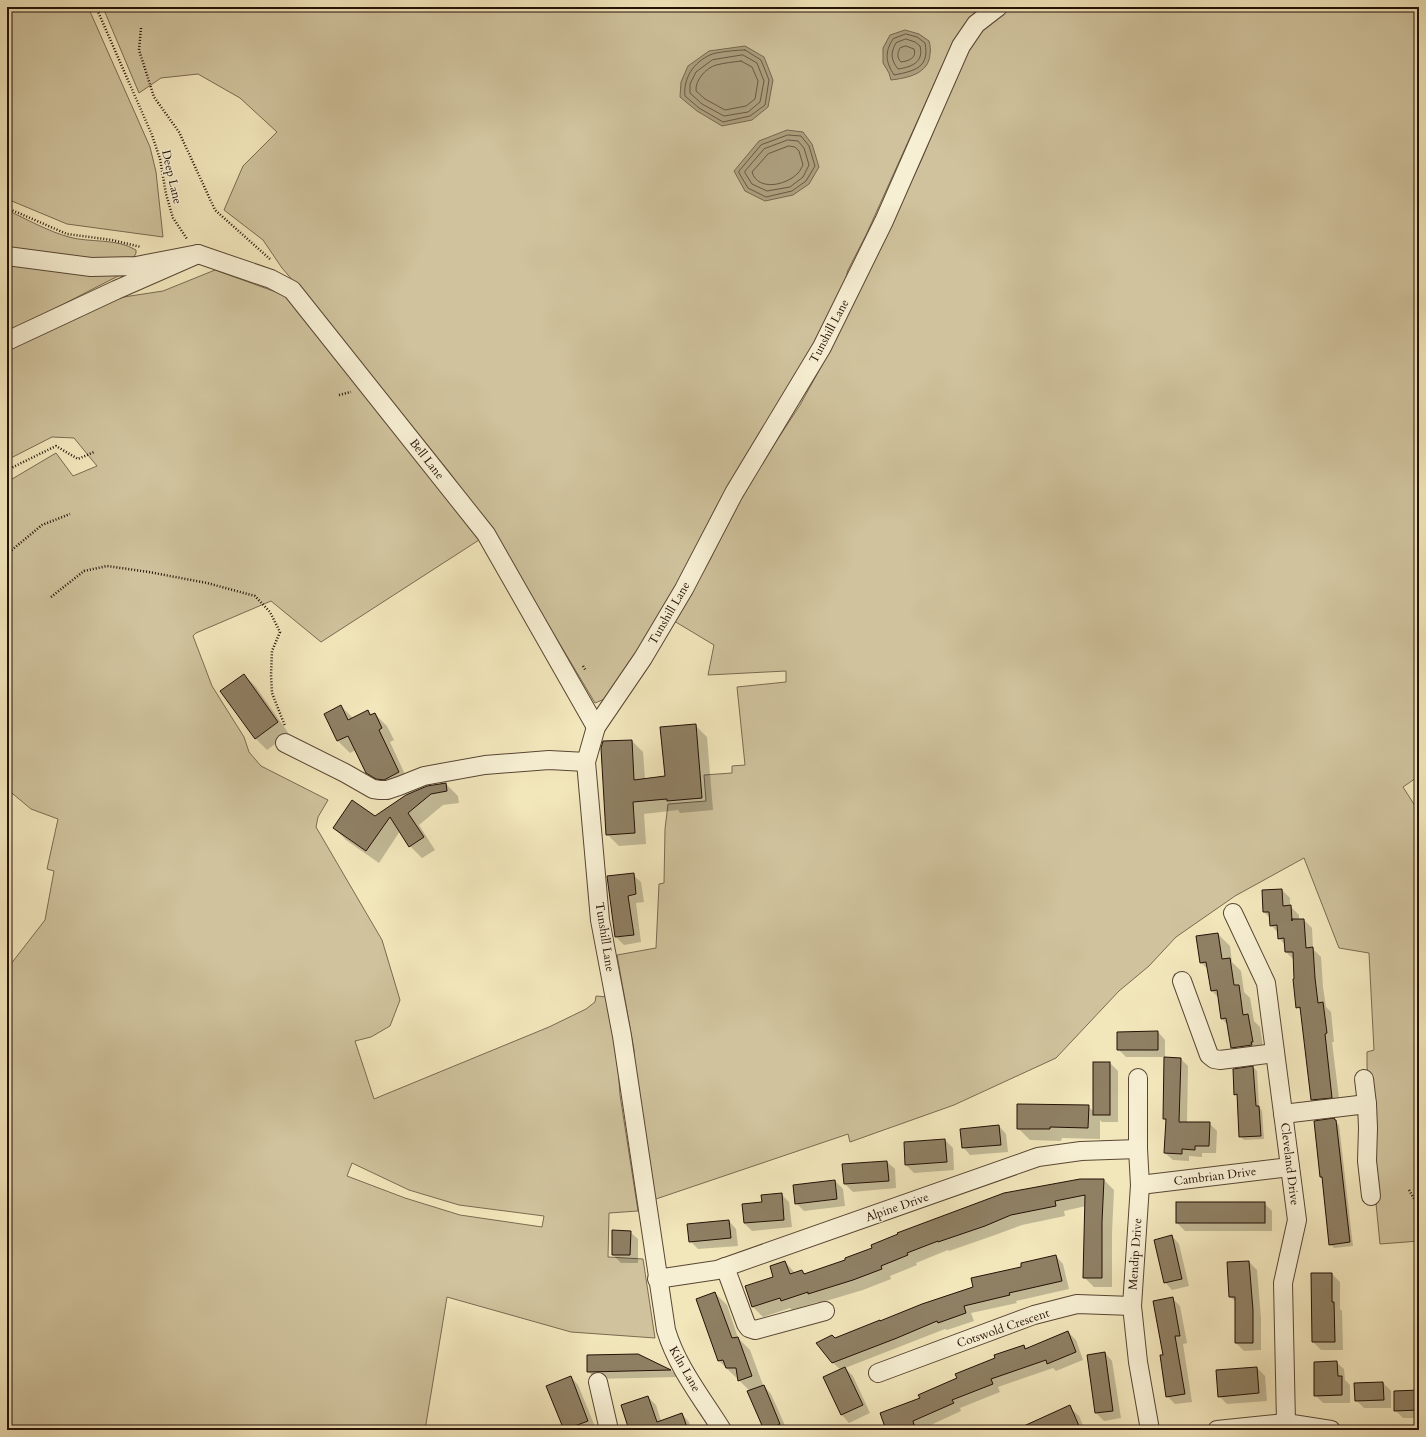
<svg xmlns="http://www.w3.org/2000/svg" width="1426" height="1437" font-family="Cardo,serif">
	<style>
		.green { fill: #cfc29c; stroke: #7a6a51; fill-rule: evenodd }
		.water { fill: #ac9e7d; stroke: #76664d }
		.shadow { fill: #0003 }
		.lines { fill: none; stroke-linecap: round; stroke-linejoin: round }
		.shore { stroke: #685842; stroke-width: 1 }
		.building { fill: #8f8064; stroke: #241106 }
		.minor-casing { stroke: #584633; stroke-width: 20 }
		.path { stroke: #241106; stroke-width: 2.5; stroke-dasharray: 1 2; stroke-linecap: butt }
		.minor { stroke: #f7efd3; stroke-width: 18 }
		.labels { text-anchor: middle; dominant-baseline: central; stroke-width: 3; stroke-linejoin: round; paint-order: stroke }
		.street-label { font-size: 12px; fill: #241106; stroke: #f7efd3 }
	</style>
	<rect width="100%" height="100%" fill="#f2e6bb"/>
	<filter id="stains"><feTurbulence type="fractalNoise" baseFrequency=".005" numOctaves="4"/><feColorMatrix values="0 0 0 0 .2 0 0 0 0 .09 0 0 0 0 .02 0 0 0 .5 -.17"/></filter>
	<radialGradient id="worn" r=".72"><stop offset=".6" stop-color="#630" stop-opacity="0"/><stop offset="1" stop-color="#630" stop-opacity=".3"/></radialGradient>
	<g class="green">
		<path d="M 7,7 L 88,7 L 150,147 L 156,172 L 163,237 L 67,224 L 7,199 Z"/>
		<path d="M 105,7 L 985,7 L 953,42 L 866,235 L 848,270 L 839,303 L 695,555 L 628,668 L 607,698 L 595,703 L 496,537 L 450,473 L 330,324 L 282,268 L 263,240 L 224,210 L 243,166 L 277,132 L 240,98 L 198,74 L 161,78 L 139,93 L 104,10 Z"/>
		<path d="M 1014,7 L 1419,7 L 1419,776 L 1403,787 L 1419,812 L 1419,1241 L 1380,1244 L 1372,1163 L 1375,1130 L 1367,1067 L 1367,1052 L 1374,1050 L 1369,953 L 1339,948 L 1304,858 L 1235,896 L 1176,937 L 1149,966 L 1119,991 L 1056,1058 L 954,1105 L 850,1142 L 848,1134 L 653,1200 L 635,1072 L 634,1050 L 617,955 L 656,948 L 659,884 L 664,883 L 665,829 L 668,804 L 706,801 L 704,775 L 732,773 L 732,766 L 745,765 L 737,687 L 786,682 L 786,671 L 708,675 L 714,645 L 674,621 L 711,558 L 729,517 L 743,492 L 800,405 L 831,349 L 921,161 L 965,57 L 981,29 L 996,17 Z"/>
		<path d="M 7,210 C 26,219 50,232 69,237 C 90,243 117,238 136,250 L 136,253 L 134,257 C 94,265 47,254 7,250 Z"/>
		<path d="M 7,261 L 126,272 L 7,333 Z"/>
		<path d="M 215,270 L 287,296 L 479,540 L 321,642 L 271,601 L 196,633 L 193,636 L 212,686 L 244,737 L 249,752 L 261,766 L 328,800 L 318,817 L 316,827 L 382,940 L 400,1000 L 390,1026 L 371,1037 L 355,1041 L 374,1099 L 549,1027 L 586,1009 L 595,1002 L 596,996 L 608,997 L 617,1050 L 620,1095 L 638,1211 L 609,1213 L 608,1257 L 643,1259 L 655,1338 L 571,1332 L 447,1297 L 425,1430 L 7,1430 L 7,969 L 45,920 L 54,871 L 47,869 L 58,819 L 31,809 L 7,789 L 7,482 L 56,453 L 73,476 L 97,466 L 74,438 L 52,437 L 7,460 L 7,351 L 117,298 L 163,291 ZM 352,1163 L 409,1190 L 459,1205 L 544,1216 L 542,1227 L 460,1215 L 405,1198 L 347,1176 Z"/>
	</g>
	<g class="water">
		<path d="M 905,30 L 919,34 L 929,41 C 930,45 931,50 930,54 C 929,74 907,78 891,80 L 889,73 L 883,63 L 883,48 L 890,35 Z"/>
		<path d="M 745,46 L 764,57 L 773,80 L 768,107 L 752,120 L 722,126 L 697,111 L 680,97 L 681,82 L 688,66 L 709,51 Z"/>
		<path d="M 787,130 L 803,132 L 812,144 L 819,167 L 809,184 L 793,195 L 765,201 L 745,191 L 734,171 L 759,141 Z"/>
	</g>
	<g class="shadow">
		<path d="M 244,675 L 256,687 L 289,734 L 267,750 L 255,738 Z"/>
		<path d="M 341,706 L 353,718 L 368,711 L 372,715 L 375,714 L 387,726 L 394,740 L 390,742 L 410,785 L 379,785 L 367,772 L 356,750 L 350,753 L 338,741 L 325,714 Z"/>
		<path d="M 695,725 L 707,737 L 713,810 L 680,813 L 678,810 L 644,814 L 646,844 L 619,846 L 607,834 L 632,741 L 643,752 L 645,779 L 666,777 Z"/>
		<path d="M 446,784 L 458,796 L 459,803 L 443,805 L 419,825 L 435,850 L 422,858 L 410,846 L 400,831 L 379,863 L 346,840 L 334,828 L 375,818 Z"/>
		<path d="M 633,875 L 641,882 L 644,902 L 636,903 L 641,942 L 624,945 L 616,937 Z"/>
		<path d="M 1282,890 L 1290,898 L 1290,906 L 1299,915 L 1299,920 L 1304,920 L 1312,928 L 1313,949 L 1321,957 L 1323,987 L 1326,1007 L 1331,1012 L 1334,1042 L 1332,1042 L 1340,1106 L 1321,1108 L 1312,1100 L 1302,1011 L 1297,1007 L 1294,960 L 1286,952 L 1285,945 L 1279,938 L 1278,933 L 1271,925 L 1271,919 L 1264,912 Z"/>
		<path d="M 1218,934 L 1230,946 L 1232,962 L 1241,971 L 1244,992 L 1250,998 L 1254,1021 L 1260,1027 L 1264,1054 L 1244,1060 L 1232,1048 L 1228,1025 L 1222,1019 L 1219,998 L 1212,991 L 1209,970 L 1201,963 Z"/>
		<path d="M 1158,1032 L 1165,1040 L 1165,1058 L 1181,1059 L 1188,1066 L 1187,1123 L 1209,1123 L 1217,1131 L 1216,1153 L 1202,1153 L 1202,1157 L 1189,1156 L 1189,1161 L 1173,1160 L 1165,1153 L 1166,1121 L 1164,1118 L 1165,1057 L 1126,1057 L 1118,1049 Z"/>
		<path d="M 1110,1063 L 1118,1071 L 1118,1122 L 1102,1122 L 1100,1120 L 1100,1139 L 1062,1138 L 1061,1141 L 1030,1140 L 1018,1128 L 1088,1106 L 1094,1112 Z"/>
		<path d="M 1253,1067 L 1257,1071 L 1259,1107 L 1262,1111 L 1264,1139 L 1244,1140 L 1240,1136 L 1238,1097 L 1235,1094 Z"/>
		<path d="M 1334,1120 L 1339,1125 L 1353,1246 L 1334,1248 L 1330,1244 L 1323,1179 L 1320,1177 Z"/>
		<path d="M 999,1126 L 1006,1134 L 1008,1152 L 970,1155 L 963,1147 Z"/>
		<path d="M 945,1140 L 953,1148 L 954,1170 L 914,1173 L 906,1165 Z"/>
		<path d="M 887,1162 L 895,1169 L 896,1188 L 853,1192 L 845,1184 L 844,1165 Z"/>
		<path d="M 1080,1180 L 1104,1180 L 1114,1190 L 1112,1233 L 1112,1287 L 1094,1287 L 1084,1277 L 1086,1206 L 1064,1211 L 1065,1216 L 1022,1225 L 995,1235 L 949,1251 L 948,1250 L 916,1263 L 917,1265 L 890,1276 L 891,1279 L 863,1290 L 819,1303 L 818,1302 L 792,1310 L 790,1308 L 763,1317 L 753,1307 L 747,1287 L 774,1277 L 785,1262 L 795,1273 L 802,1271 L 805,1274 Z"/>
		<path d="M 835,1181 L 843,1189 L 845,1206 L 804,1211 L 796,1203 Z"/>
		<path d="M 781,1194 L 789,1202 L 792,1227 L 752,1231 L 744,1223 L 763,1203 Z"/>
		<path d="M 1264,1203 L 1272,1211 L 1272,1231 L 1185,1231 L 1177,1223 Z"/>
		<path d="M 729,1221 L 736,1229 L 738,1246 L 698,1249 L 690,1241 Z"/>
		<path d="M 630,1232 L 638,1239 L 638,1263 L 621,1263 L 613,1255 Z"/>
		<path d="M 1172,1236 L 1179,1244 L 1189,1286 L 1172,1290 L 1165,1282 Z"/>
		<path d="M 1056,1256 L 1063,1264 L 1069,1289 L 1016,1301 L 1017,1303 L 971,1313 L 974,1321 L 947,1330 L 945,1329 L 845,1368 L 853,1376 L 870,1413 L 849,1423 L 842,1415 L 841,1370 L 832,1362 L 835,1339 L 974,1287 L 1023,1268 Z"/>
		<path d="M 1249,1262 L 1257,1270 L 1261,1318 L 1261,1350 L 1244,1351 L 1236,1343 L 1236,1302 L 1230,1297 Z"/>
		<path d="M 1312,1274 L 1332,1274 L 1340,1282 L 1340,1309 L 1342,1311 L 1343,1350 L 1321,1350 L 1313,1342 Z"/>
		<path d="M 715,1293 L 727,1305 L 738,1338 L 750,1350 L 763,1385 L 771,1394 L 787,1430 L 765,1430 L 750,1391 L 719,1361 Z"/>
		<path d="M 1172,1298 L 1180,1306 L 1187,1343 L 1183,1344 L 1192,1402 L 1175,1404 L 1167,1396 L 1165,1356 Z"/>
		<path d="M 1068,1332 L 1076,1340 L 1083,1360 L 1056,1371 L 1053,1368 L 998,1387 L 1000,1392 L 960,1408 L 961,1411 L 920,1430 L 887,1430 L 921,1399 L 1024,1346 L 1027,1349 Z"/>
		<path d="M 1105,1353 L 1112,1361 L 1121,1418 L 1104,1421 L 1096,1413 L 1088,1356 Z"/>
		<path d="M 638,1355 L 671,1370 L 678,1377 L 595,1379 L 588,1371 Z"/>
		<path d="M 1336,1362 L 1344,1369 L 1345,1380 L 1350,1385 L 1350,1403 L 1323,1403 L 1315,1395 Z"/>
		<path d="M 1257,1368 L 1265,1376 L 1267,1401 L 1227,1404 L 1219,1396 Z"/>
		<path d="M 571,1377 L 578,1385 L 596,1429 L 565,1430 L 548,1386 Z"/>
		<path d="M 1383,1383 L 1391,1391 L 1391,1408 L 1364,1408 L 1356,1400 Z"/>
		<path d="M 1419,1391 L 1419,1418 L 1403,1418 L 1395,1410 Z"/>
		<path d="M 648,1397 L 656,1405 L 661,1421 L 682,1414 L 689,1422 L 692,1430 L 630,1430 Z"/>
		<path d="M 1069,1407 L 1079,1416 L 1085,1430 L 1018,1430 Z"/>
	</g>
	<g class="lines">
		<g class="shore">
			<path d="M 906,34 L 917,37 L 925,43 C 930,68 914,71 894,75 C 886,62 884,53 893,39 Z"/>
			<path d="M 906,39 L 915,42 L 920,46 C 924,62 912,67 898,69 C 891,60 890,53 896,43 Z"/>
			<path d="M 906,46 L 914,49 C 917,58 909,61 901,62 C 897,58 897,53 900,48 Z"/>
			<path d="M 745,50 L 761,60 L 769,80 L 765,105 L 750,116 L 723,122 L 699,108 L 685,96 C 683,78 694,62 710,55 C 715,52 738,50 745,50 Z"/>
			<path d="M 743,55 L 757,63 L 764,81 L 760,102 L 748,112 L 724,116 L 702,104 L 690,93 L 690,84 L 696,72 L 712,60 Z"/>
			<path d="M 741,61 L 752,67 L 758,81 L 755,99 L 746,106 L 725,110 L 705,99 L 696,91 C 695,80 706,68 716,65 C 724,63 733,62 741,61 Z"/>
			<path d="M 788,135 L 801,136 L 809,146 L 815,166 L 806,181 L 792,191 L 766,197 L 748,188 L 739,173 L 739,171 L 761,145 Z"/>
			<path d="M 788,140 L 798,141 L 804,148 L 809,165 L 803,177 L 790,187 L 767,191 L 752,184 L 745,173 L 745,171 L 764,149 Z"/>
			<path d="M 789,146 L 795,147 L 799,151 L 803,165 C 802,167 800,171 798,173 C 787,185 758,192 752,172 L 768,154 Z"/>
		</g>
	</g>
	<g class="building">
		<path d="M 244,674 L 278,722 L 255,739 L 220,691 Z"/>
		<path d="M 341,705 L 348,720 L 368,710 L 370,715 L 375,713 L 382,728 L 379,730 L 399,772 L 384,780 L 376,779 L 366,773 L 348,736 L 337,741 L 324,714 Z"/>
		<path d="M 696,724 L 702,798 L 667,801 L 667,799 L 633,802 L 635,833 L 606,835 L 601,748 L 603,741 L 632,740 L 634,780 L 665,776 L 660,727 Z"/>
		<path d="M 446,783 L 447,791 L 431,794 L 408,813 L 424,837 L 409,847 L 390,817 L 366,851 L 333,828 L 352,800 L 375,816 L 406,795 L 427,786 Z"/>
		<path d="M 634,873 L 636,894 L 628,896 L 634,935 L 615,937 L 607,876 Z"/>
		<path d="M 1282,889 L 1283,906 L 1291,905 L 1292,921 L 1292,919 L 1304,919 L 1306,948 L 1313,947 L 1315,978 L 1318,1003 L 1323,1002 L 1327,1033 L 1325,1034 L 1332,1098 L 1311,1100 L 1300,1007 L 1296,1008 L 1293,979 L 1294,979 L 1293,952 L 1285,952 L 1284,938 L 1278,939 L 1277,925 L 1270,926 L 1269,912 L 1263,912 L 1262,890 Z"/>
		<path d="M 1218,933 L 1222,959 L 1230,958 L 1234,985 L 1239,985 L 1243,1015 L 1248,1014 L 1253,1042 L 1251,1042 L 1252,1045 L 1231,1048 L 1226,1018 L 1221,1019 L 1217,990 L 1211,991 L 1206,962 L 1200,963 L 1196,936 Z"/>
		<path d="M 1158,1031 L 1158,1050 L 1117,1050 L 1117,1032 Z"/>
		<path d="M 1164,1057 L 1181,1058 L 1179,1122 L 1210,1122 L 1209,1146 L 1195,1146 L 1195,1150 L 1182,1149 L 1182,1154 L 1164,1153 L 1166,1119 L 1163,1119 Z"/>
		<rect x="1093" y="1062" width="17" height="53"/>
		<path d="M 1253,1066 L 1256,1106 L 1259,1106 L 1261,1136 L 1239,1137 L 1237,1094 L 1234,1095 L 1233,1069 Z"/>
		<path d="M 1017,1104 L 1089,1105 L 1088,1128 L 1050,1127 L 1050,1129 L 1017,1129 Z"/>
		<path d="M 1334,1118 L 1335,1120 L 1336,1120 L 1350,1242 L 1329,1245 L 1322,1177 L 1320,1177 L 1314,1121 Z"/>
		<path d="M 999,1125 L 1001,1145 L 962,1148 L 960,1129 Z"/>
		<path d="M 945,1139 L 947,1162 L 905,1165 L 904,1142 Z"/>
		<path d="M 887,1161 L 889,1181 L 844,1184 L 842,1164 Z"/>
		<path d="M 1080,1179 L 1104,1179 L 1102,1222 L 1102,1278 L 1083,1278 L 1085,1195 L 1055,1201 L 1056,1206 L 1011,1215 L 985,1226 L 938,1242 L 938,1241 L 907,1253 L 908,1255 L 881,1266 L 882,1269 L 853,1280 L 808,1294 L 808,1292 L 781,1301 L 780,1298 L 752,1307 L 745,1286 L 773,1277 L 770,1266 L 785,1261 L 790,1274 L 802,1270 L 804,1274 L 845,1260 L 845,1258 L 872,1248 L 871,1245 L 898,1234 L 897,1233 L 1004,1193 Z"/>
		<path d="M 835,1180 L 837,1199 L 795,1204 L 793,1185 Z"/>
		<path d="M 782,1193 L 784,1220 L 744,1223 L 742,1204 L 762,1202 L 761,1195 Z"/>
		<rect x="1176" y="1202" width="89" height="21"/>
		<path d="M 729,1220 L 731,1238 L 689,1242 L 687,1224 Z"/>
		<path d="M 612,1230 L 631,1231 L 630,1255 L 612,1255 Z"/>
		<path d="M 1172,1235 L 1182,1279 L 1164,1283 L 1154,1240 Z"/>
		<path d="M 1056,1255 L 1062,1281 L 1009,1293 L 1010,1295 L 964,1306 L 966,1313 L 938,1323 L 937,1321 L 897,1338 L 832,1363 L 816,1343 L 832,1335 L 835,1338 L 880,1320 L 880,1321 L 922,1304 L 973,1287 L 971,1278 L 1021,1267 L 1021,1263 Z"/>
		<path d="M 1249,1261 L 1253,1310 L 1253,1343 L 1235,1343 L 1235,1297 L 1229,1297 L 1227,1262 Z"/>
		<path d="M 1311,1273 L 1332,1273 L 1332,1302 L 1334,1302 L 1335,1342 L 1312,1342 Z"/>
		<path d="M 715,1292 L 732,1338 L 738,1337 L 752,1376 L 738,1381 L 736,1368 L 726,1368 L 723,1360 L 718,1361 L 696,1299 Z"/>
		<path d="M 1173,1297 L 1180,1336 L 1175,1336 L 1185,1394 L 1166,1397 L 1160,1355 L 1163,1355 L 1153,1301 Z"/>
		<path d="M 1068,1331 L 1076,1352 L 1047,1364 L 1046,1360 L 991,1379 L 993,1384 L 952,1400 L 954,1403 L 913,1421 L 914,1425 L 899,1430 L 886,1430 L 880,1413 L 920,1398 L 918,1395 L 957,1378 L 955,1374 L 995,1358 L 994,1355 L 1024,1345 L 1025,1349 Z"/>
		<path d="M 1105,1352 L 1113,1411 L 1095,1413 L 1087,1355 Z"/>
		<path d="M 638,1354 L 671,1370 L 587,1372 L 587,1355 Z"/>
		<path d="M 1337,1361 L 1338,1376 L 1342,1376 L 1342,1395 L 1314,1396 L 1314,1362 Z"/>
		<path d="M 845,1367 L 863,1405 L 841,1415 L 823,1377 Z"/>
		<path d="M 1257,1367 L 1259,1393 L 1218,1397 L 1216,1370 Z"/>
		<path d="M 571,1376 L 588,1421 L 564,1430 L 546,1386 Z"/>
		<path d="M 1383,1382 L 1384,1400 L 1355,1401 L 1354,1383 Z"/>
		<path d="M 764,1385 L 780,1424 L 767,1430 L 764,1430 L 747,1391 Z"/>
		<path d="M 1419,1390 L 1419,1410 L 1394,1411 L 1394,1391 Z"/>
		<path d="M 648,1396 L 657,1422 L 682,1413 L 688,1430 L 629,1430 L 621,1405 Z"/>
		<path d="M 1070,1405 L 1079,1426 L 1070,1430 L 1015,1430 Z"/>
	</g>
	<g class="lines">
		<defs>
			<g id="minor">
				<path d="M 198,254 L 271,279 L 292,290 L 486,534 L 596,727"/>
				<path d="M 7,256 L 91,267 L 136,266 L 198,254 L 116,290 L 7,341"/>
				<path d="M 285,743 L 345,773 L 373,789 L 380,790 L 387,790 L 399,786 L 424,776 L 485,765 L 549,760 L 586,762"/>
				<path d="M 1233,913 L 1266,983 L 1297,1220 L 1283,1283 L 1286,1423"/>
				<path d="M 1182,981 L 1209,1055 L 1214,1059 L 1220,1060 L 1275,1053"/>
				<path d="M 1138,1078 L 1138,1149 L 1140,1185 L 1132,1306 L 1138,1362 L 1150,1430"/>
				<path d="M 1364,1079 L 1367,1104"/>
				<path d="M 1283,1114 L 1367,1104 L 1368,1128 L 1367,1161 L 1371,1196"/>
				<path d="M 1140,1185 L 1290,1167"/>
				<path d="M 725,1267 L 746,1324 L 749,1328 L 755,1330 L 825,1311"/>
				<path d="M 657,1279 L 717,1270 L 1038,1157 L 1081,1151 L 1138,1149"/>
				<path d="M 878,1373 L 1034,1315 L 1077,1304 L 1132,1306"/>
				<path d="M 598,1382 L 609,1430"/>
				<path d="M 722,1430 C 702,1398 677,1367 666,1330 L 622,1036 L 600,920 L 586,762 L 596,727 L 643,658 L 684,589 L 734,493 L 822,347 L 884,221 L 961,46 L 976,24 L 998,7"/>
				<path d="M 1217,1430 L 1286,1423 L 1331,1430"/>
			</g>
		</defs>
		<use href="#minor" class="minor-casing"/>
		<g class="path">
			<path d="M 96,7 L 152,135 L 160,159 L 166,194 L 173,218 L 187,239"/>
			<path d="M 141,28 L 139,50 L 154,97 L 179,132 L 215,210 L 270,259"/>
			<path d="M 7,208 L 67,234 L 112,240 L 141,247"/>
			<path d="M 339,395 L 351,392"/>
			<path d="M 7,470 L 56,446 L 78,459 L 94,452"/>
			<path d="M 7,554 L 42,525 L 70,514"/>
			<path d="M 51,597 L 84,571 L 107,566 L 149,572 L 207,583 L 255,596 L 270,612 L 280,632 L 272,651 L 271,675 L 272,693 L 285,726"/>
			<path d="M 583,666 L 586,671"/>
			<path d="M 1409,1190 L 1419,1207"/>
		</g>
		<use href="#minor" class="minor"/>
	</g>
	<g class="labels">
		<g class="street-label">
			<text transform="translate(172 177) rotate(77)">Deep Lane</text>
			<text transform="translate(829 331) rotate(-62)">Tunshill Lane</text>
			<text transform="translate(427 459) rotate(52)">Bell Lane</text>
			<text transform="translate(669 613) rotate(-60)">Tunshill Lane</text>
			<text transform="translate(605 937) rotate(81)">Tunshill Lane</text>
			<text transform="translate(1290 1164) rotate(83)">Cleveland Drive</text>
			<text transform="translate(1215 1176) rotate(-7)">Cambrian Drive</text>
			<text transform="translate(897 1207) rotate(-19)">Alpine Drive</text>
			<text transform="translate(1135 1254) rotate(-86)">Mendip Drive</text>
			<text transform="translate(1003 1328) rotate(-19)">Cotswold Crescent</text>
			<text transform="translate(685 1369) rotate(60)">Kiln Lane</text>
		</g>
	</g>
	<rect width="1426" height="1437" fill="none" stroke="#f2e6bb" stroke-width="24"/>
	<rect x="8" y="8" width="1410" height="1421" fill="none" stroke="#241106" stroke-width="2"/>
	<rect x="12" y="12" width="1402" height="1413" fill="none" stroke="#241106"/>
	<rect width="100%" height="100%" filter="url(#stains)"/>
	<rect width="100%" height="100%" fill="url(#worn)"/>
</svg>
